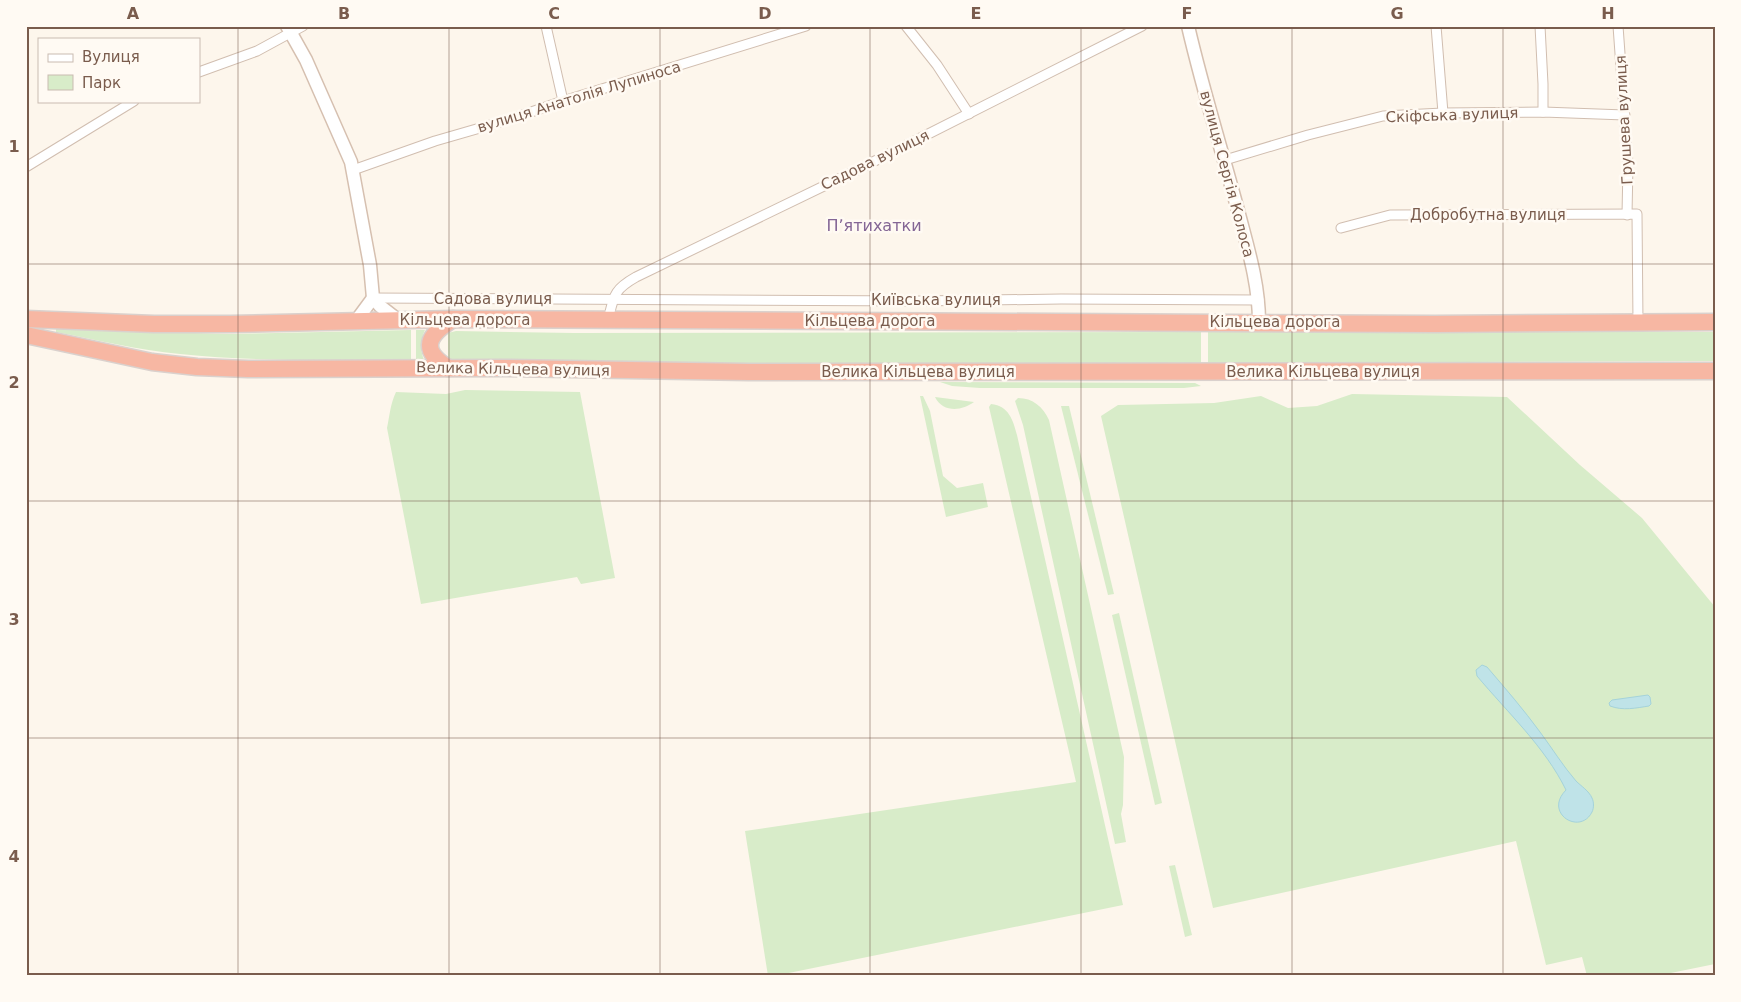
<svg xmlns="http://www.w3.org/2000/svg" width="1741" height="1002" font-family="'DejaVu Sans',sans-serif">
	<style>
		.green { fill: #d8ecc9 }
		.water { fill: #bfe3e8; stroke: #a5d3da }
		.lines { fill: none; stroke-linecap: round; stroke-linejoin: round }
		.street-casing { stroke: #d1beb0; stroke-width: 11 }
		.secondary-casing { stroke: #d6c0b0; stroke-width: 15 }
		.highway-casing { stroke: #dad1cd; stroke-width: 19 }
		.street { stroke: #fff; stroke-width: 9 }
		.secondary { stroke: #fff; stroke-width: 12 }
		.highway { stroke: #f7b7a3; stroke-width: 16 }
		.grid { fill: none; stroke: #7a5c4d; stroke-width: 1; stroke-opacity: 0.55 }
		.labels { text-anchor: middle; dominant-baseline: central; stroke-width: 5; stroke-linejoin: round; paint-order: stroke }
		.street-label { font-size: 15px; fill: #7a5c4d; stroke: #fffaf3 }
		.neighbourhood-label { font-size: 16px; fill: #846695; stroke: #fffaf3 }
		.neatline { fill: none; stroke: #7a5c4d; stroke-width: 2 }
		.grid-label { font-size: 16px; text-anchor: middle; font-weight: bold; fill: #7a5c4d }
	</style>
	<rect width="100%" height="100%" fill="#fdf6ec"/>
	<g class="green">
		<path d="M 56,329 L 229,334 L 411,330 L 411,360 C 334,360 256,362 180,354 C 138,350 97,340 56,332 Z"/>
		<path d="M 416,330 L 425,330 C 420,341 420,349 424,360 L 416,360 Z"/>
		<path d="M 456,331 L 574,333 L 1201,332 L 1201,364 L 701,363 L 448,359 L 448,333 Z"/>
		<path d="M 1208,331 L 1715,332 L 1715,361 L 1208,363 Z"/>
		<path d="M 940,382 L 1195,383 L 1201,386 L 1184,388 L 980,388 L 952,386 Z"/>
		<path d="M 465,390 L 580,392 L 615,578 L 581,584 L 577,577 L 421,604 L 387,428 C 390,414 390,405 396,392 L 446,394 Z"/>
		<path d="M 1352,394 L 1507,397 L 1580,465 L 1642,518 L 1715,607 L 1715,964 L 1656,976 L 1587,976 L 1582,957 L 1546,965 L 1516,841 L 1213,908 L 1101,416 L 1118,405 L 1214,403 L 1261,396 L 1288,408 L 1317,406 Z"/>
		<path d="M 923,396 L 930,411 L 943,476 L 957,488 L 983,483 L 988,507 L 946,517 L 920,396 Z"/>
		<path d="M 935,397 L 974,402 C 962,411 943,413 935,397 Z"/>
		<path d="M 1018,398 C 1033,398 1043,407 1049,420 L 1124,757 L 1123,805 L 1121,814 L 1126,842 L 1115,844 L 1023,425 L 1015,401 Z"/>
		<path d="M 991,404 C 1009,406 1013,420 1017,435 L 1123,905 L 774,976 L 768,976 L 745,831 L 1076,782 L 989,407 Z"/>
		<path d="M 1061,406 L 1069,406 L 1114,594 L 1108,595 Z"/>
		<path d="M 1119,613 L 1162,803 L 1155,805 L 1112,615 Z"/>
		<path d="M 1175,865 L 1192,935 L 1185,937 L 1169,866 Z"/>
	</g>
	<g class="water">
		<path d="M 1482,665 L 1487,667 C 1505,688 1524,710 1540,732 C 1552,748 1563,766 1576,781 C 1581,786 1589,791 1592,798 C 1594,802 1594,808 1592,812 C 1580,836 1543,813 1566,790 C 1545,747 1508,713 1477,676 L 1476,670 Z"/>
		<path d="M 1648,695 L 1650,697 L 1651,704 L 1649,706 C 1636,708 1623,711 1610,706 L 1609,703 L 1612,700 Z"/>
	</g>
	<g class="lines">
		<defs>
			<g id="street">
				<path d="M 546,26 L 563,101"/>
				<path d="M 906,26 L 937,65 L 969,114"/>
				<path d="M 1436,26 L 1443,113"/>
				<path d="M 1540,26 L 1543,84 L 1543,112"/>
				<path d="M 1618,26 L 1628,164 L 1627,215"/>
				<path d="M 199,72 L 257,51 L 303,26"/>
				<path d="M 1225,160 L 1308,135 L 1383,116 L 1443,113 L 1543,112 L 1625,115"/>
				<path d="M 26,167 L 134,101"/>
				<path d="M 353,170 L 435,141 L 511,119 L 563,101 L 806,26"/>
				<path d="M 1341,228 L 1390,215 L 1637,214 L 1638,322"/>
				<path d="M 373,298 L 920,301 L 1061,299 L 1259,300"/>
				<path d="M 608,320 C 614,296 613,290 636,277 L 857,170 L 1142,26"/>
			</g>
			<g id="secondary">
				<path d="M 287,26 L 306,60 L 351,162 L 370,265 L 373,298 L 380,306 L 398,320"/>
				<path d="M 1188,26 C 1203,91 1223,154 1240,218 C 1249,252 1259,286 1259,322"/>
				<path d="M 356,321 L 373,298"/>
			</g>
			<g id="highway">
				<path d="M 26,319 L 154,324 L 231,324 L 453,319 L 1435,324 L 1715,322"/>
				<path d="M 26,335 L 152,362 L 197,367 L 248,369 L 503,368 L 749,372 L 1715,371"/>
				<path d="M 448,368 C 419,349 428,335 453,319"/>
			</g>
		</defs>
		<use href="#street" class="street-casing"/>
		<use href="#secondary" class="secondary-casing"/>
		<use href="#highway" class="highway-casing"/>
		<use href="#street" class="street"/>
		<use href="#secondary" class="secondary"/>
		<use href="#highway" class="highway"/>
	</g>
	<path class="grid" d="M 238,26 L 238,976M 449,26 L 449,976M 660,26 L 660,976M 870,26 L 870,976M 1081,26 L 1081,976M 1292,26 L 1292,976M 1503,26 L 1503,976M 26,264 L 1715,264M 26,501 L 1715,501M 26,738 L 1715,738"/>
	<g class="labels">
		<g class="street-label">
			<text transform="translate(579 97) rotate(-17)">вулиця Анатолія Лупиноса</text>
			<text transform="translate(1452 115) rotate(-2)">Скіфська вулиця</text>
			<text transform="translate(1624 120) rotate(-93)">Грушева вулиця</text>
			<text transform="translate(875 160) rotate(-26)">Садова вулиця</text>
			<text transform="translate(1227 174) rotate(75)">вулиця Сергія Колоса</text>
			<text x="1488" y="215">Добробутна вулиця</text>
			<text x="493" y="299">Садова вулиця</text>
			<text x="936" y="300">Київська вулиця</text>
			<text x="465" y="320">Кільцева дорога</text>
			<text x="870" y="321">Кільцева дорога</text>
			<text x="1275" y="322">Кільцева дорога</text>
			<text transform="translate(513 369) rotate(1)">Велика Кільцева вулиця</text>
			<text x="918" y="372">Велика Кільцева вулиця</text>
			<text x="1323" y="372">Велика Кільцева вулиця</text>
		</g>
		<g class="neighbourhood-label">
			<text x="874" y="225">Пʼятихатки</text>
		</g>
	</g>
	<rect width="1741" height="1002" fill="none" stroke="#fffaf3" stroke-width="55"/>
	<rect x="38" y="38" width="162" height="65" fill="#fffaf3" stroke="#cabbb1"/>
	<rect x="48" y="54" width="25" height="8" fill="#ffffff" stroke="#cabbb1"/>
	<text x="82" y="62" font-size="15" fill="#7a5c4d">Вулиця</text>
	<rect x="48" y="75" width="25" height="15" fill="#d8ecc9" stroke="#cabbb1"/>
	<text x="82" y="88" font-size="15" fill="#7a5c4d">Парк</text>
	<rect x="28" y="28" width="1686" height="946" class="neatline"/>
	<g class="grid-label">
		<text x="133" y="19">A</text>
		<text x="344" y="19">B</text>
		<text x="554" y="19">C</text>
		<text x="765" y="19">D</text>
		<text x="976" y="19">E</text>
		<text x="1187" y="19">F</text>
		<text x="1397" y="19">G</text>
		<text x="1608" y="19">H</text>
		<text x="14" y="152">1</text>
		<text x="14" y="388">2</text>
		<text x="14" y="625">3</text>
		<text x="14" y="862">4</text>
	</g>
</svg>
